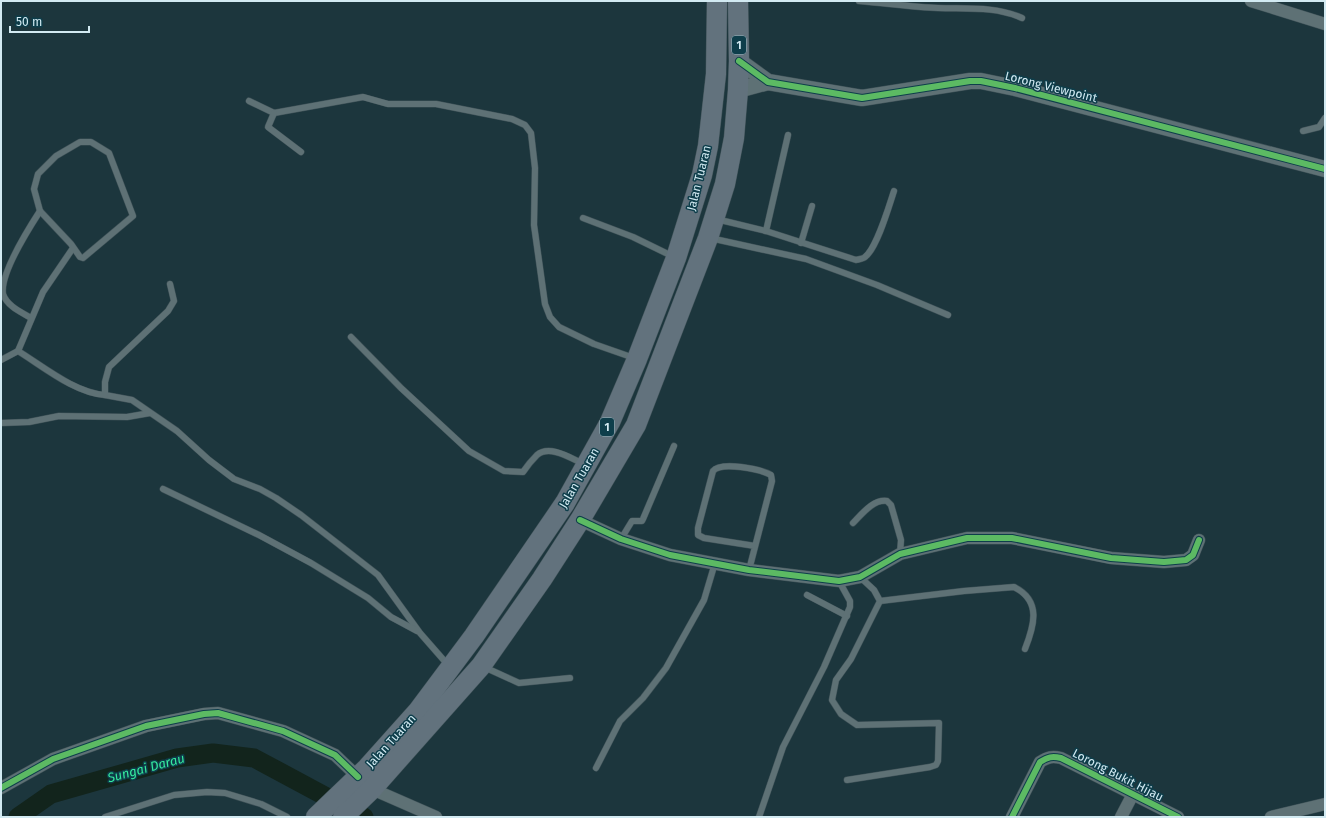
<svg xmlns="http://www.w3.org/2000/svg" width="1326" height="818" font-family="'Fira Sans',sans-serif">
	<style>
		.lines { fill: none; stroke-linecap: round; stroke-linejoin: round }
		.river { stroke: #12241c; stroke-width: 19 }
		.service-casing { stroke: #3f5258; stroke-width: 7 }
		.minor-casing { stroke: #3f5258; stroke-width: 13 }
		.tertiary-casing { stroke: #3f5258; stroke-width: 17 }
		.primary-casing { stroke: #3f5258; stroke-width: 21 }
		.service { stroke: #5e7175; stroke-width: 6 }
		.minor { stroke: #5e7175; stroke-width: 12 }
		.tertiary { stroke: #5e7175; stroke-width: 16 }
		.primary { stroke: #62727d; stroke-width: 20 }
		.cycleway-casing { stroke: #0e3e4b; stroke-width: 8 }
		.cycleway { stroke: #5cba63; stroke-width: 6 }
		.labels { text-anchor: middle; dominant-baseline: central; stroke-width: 3; stroke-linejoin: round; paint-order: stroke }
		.shield { fill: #0e3e4b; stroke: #97b6c0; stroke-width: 1 }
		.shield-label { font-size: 11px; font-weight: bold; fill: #d2eaf2 }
		.street-label { font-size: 12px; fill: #d2eaf2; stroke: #0e3e4b }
		.water-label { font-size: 13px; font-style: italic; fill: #35ea9e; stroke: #0e3e4b }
	</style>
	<rect width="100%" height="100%" fill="#1c363d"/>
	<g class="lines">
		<path class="river" d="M 18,817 L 51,794 L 177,758 L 213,753 L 254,758 L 364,817"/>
		<defs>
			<g id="service">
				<path d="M 859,1 C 885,3 912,7 938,8 C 967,9 995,6 1022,18"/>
				<path d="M 249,101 L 274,113 L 363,97 L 388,104 L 436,104 L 512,119 L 525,125 L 531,133 L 535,168 L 534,225 L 545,304 L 550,317 L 559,327 L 594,344 L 634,358"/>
				<path d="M 274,113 L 268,127 L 301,152"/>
				<path d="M 1303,131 L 1319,127 L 1325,118"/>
				<path d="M 80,142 L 91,142 L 109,153 L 133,216 L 83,258 L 80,257 L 71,244 L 40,211 L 34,189 L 38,174 L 56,156 Z"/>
				<path d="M 583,218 L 633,237 L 674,257"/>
				<path d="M 716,219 L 766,231 L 856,260 C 859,259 863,259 865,257 C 877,248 889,206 894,191"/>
				<path d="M 766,231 L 788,135"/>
				<path d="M 710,238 L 806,259 L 877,285 L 948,315"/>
				<path d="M 801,243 L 812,206"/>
				<path d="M 170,284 L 174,301 L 168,311 L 109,367 L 105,382 L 105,395 L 132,400 L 177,431 L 209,460 L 234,479 L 260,489 L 276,498 L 301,515 L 378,575 L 420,633 L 448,665"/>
				<path d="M 31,318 C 21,312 7,306 3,294 C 0,274 29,228 40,211"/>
				<path d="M 351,337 L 401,388 L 469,451 L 504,471 L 523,472 C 527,466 532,460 537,455 C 550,444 572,459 584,464"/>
				<path d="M 18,351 L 43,292 L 73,248"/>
				<path d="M 1,360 L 18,351 C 44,367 75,393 105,395"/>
				<path d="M 1,423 L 29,422 L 59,416 L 127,417 L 150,413"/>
				<path d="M 163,489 L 259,535 L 311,563 L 368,598 L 391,617 L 417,631"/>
				<path d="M 853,523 C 862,514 873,499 887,501 L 891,505 L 901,540 L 900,554"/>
				<path d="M 621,539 L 632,521 L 642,521 L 643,519 L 674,446"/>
				<path d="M 749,570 L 772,481 L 771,475 C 760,469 721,461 713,471 L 698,528 L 698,535 L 704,538 L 755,546"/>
				<path d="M 807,595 L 847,616"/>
				<path d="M 880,601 L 964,591 L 1014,587 C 1042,601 1034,626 1025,649"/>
				<path d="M 484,667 L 519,683 L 570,678"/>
				<path d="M 596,768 L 620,721 L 643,698 L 666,668 L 704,600 L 715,563"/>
				<path d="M 847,780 L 930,767 L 936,765 L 938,761 L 939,723 L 857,725 L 841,714 L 832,700 L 836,680 L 851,659 L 880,601 L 874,590 L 860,577"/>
				<path d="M 105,817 L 174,795 L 207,792 L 225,793 L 261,804 L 287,817"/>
				<path d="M 759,817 L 783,747 L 824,667 L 850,607 L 850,601 L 839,581"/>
			</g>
			<g id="minor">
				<path d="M 1251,1 L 1325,24"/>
				<path d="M 580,520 L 621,539 L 670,555 L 749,570 L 839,581 L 860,577 L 900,554 L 967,538 L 1012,538 L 1111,558 L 1164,562 L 1186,560 L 1193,555 L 1199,540"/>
				<path d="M 1,788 L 53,759 L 146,726 L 204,714 L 218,713 L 283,731 L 335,755 L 358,777"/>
				<path d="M 372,789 L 436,817"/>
				<path d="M 1012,817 L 1040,762 C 1048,757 1052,756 1061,758 L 1178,817"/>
				<path d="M 1121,817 L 1133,794"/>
				<path d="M 1271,817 L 1325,804"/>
			</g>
			<g id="tertiary">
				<path d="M 739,61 L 768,82 L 862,98 L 970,81 L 981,81 L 1015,88 L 1325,169"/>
				<path d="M 738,90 L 768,82"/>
			</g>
			<g id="primary">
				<path d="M 316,817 L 367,768 L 418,711 L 474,636 L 565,503 L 610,422 L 637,359 L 676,258 L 702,175 L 708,146 L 716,74 L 717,1"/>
				<path d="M 343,817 L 372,789 L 481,666 L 542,579 L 580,520 L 636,425 L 708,238 L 725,184 L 734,138 L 738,90 L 739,61 L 738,1"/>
			</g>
		</defs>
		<use href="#service" class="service-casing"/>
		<use href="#minor" class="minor-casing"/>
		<use href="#tertiary" class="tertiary-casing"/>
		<use href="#primary" class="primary-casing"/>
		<use href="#service" class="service"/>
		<use href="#minor" class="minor"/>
		<use href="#tertiary" class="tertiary"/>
		<use href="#primary" class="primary"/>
		<defs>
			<g id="cycleway">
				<path d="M 739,61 L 768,82 L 862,98 L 970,81 L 981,81 L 1015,88 L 1325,169"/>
				<path d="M 580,520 L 621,539 L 670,555 L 749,570 L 839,581 L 860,577 L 900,554 L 967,538 L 1012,538 L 1111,558 L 1164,562 L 1186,560 L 1193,555 L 1199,540"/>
				<path d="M 1,788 L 53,759 L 146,726 L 204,714 L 218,713 L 283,731 L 335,755 L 358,777"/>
				<path d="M 1012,817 L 1040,762 C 1048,757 1052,756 1061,758 L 1178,817"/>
			</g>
		</defs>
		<use href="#cycleway" class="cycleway-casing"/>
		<use href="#cycleway" class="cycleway"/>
	</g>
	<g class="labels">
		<g class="shield">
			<rect x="732" y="36" width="14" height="18" rx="3"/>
			<rect x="600" y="418" width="14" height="18" rx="3"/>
		</g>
		<g class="shield-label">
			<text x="739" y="45">1</text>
			<text x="607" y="427">1</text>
		</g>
		<g class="street-label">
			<text transform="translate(1051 87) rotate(14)">Lorong Viewpoint</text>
			<text transform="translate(699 178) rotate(-76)">Jalan Tuaran</text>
			<text transform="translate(579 478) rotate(-60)">Jalan Tuaran</text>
			<text transform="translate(391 741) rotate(-48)">Jalan Tuaran</text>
			<text transform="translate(1118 775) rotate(27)">Lorong Bukit Hijau</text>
		</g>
		<g class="water-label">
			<text transform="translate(146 768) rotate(-15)">Sungai Darau</text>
		</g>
	</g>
	<rect width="1326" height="818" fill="none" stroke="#d2eaf2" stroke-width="4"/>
	<path d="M10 26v6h79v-6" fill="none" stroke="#d2eaf2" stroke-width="2"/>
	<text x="16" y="26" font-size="12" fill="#d2eaf2" stroke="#0e3e4b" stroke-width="3" paint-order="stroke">50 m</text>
</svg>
